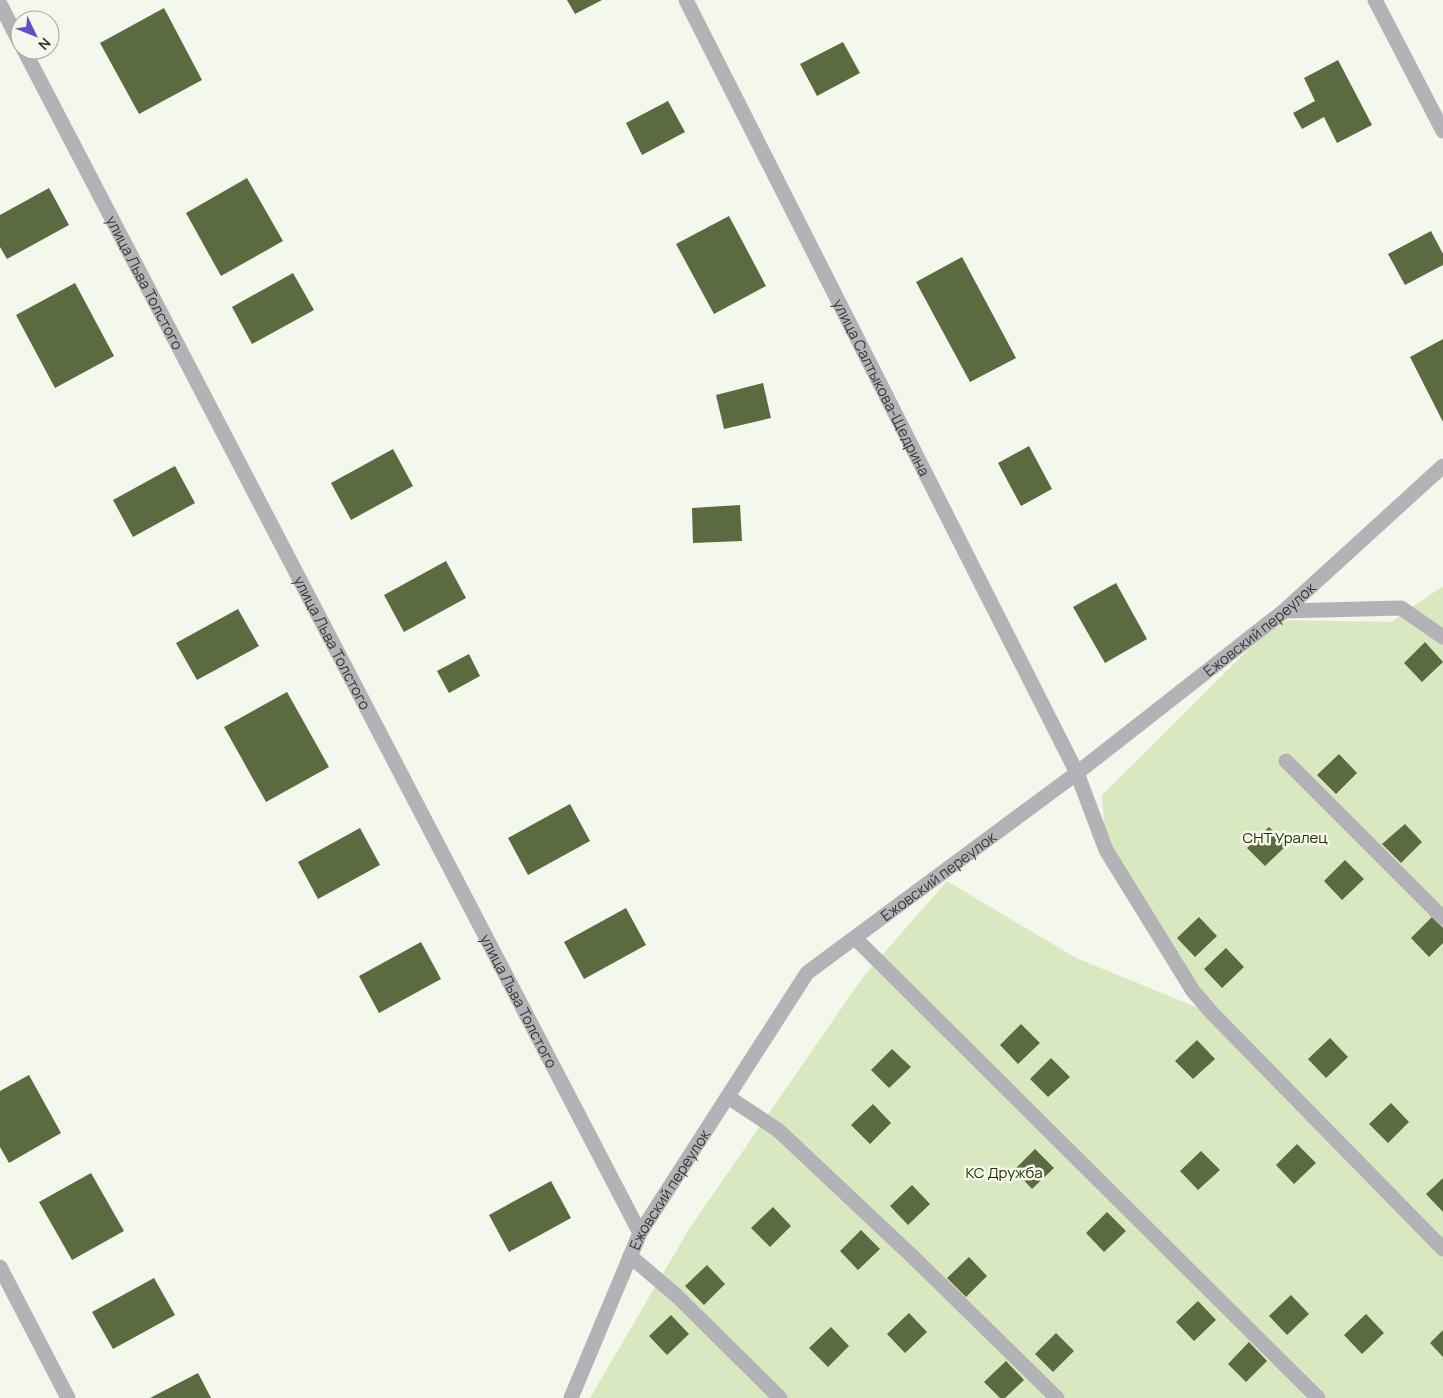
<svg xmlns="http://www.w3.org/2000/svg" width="1443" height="1398" font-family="Manrope,sans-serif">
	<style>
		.green { fill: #dae8c2 }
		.building { fill: #5c6a41 }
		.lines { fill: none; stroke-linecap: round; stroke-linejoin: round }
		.minor { stroke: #b2b2b7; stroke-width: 15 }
		.labels { text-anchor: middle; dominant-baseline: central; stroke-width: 5; stroke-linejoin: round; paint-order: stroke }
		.street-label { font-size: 15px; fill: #353632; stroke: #f3f7ec }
		.park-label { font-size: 15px; fill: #253200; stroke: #f3f7ec }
	</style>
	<rect width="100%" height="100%" fill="#f3f7ec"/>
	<path class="green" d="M 1443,586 L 1443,1398 L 590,1398 L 689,1229 L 863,977 L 947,881 L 1076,958 L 1211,1013 L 1106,850 L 1102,795 L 1278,620 L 1391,622 Z"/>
	<g class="building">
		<path d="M 567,0 L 602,0 L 575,14 Z"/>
		<path d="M 164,8 L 202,80 L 139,114 L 100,43 Z"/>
		<path d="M 843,42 L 860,73 L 817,96 L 800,64 Z"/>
		<path d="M 1338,60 L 1372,125 L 1337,143 L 1324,117 L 1302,129 L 1293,113 L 1315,101 L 1304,78 Z"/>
		<path d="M 668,101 L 685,132 L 642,155 L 626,123 Z"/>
		<path d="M 247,178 L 283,241 L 221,276 L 186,213 Z"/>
		<path d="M 49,188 L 69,225 L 7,259 L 0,247 L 0,215 Z"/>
		<path d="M 729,216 L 766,286 L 714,314 L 676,244 Z"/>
		<path d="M 1431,231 L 1443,254 L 1443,265 L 1405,285 L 1388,254 Z"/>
		<path d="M 962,257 L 1016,358 L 970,382 L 916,282 Z"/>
		<path d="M 293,273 L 314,310 L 252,344 L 232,307 Z"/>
		<path d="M 75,283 L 114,356 L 55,388 L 16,315 Z"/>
		<path d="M 1443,339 L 1443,422 L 1410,357 Z"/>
		<path d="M 763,383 L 771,418 L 724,429 L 716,395 Z"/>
		<path d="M 1029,446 L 1052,489 L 1021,506 L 998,463 Z"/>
		<path d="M 393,449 L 413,486 L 351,520 L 331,483 Z"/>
		<path d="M 175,466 L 195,503 L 133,537 L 113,500 Z"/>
		<path d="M 740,505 L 742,541 L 693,543 L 692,508 Z"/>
		<path d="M 446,561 L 466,598 L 404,632 L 384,595 Z"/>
		<path d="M 1116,583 L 1147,639 L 1105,663 L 1073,607 Z"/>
		<path d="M 238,609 L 259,646 L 197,680 L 176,643 Z"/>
		<path d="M 1425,642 L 1443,662 L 1422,682 L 1404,663 Z"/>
		<path d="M 469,654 L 480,676 L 449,693 L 437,671 Z"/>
		<path d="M 287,692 L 329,767 L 266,802 L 224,727 Z"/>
		<path d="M 1339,754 L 1357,773 L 1336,794 L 1317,775 Z"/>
		<path d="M 570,804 L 590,841 L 528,875 L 508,838 Z"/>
		<path d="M 1405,824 L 1422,842 L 1401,863 L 1382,844 Z"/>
		<path d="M 1269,827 L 1287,845 L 1265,866 L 1247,848 Z"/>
		<path d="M 360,828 L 380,865 L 318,899 L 298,862 Z"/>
		<path d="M 1345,860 L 1364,879 L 1342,900 L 1324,881 Z"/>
		<path d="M 626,908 L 646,945 L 584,979 L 564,942 Z"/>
		<path d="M 1199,917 L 1217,936 L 1195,957 L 1177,938 Z"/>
		<path d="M 1432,917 L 1443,928 L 1443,943 L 1429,957 L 1411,938 Z"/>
		<path d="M 421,942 L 441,979 L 379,1013 L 359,976 Z"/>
		<path d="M 1226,948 L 1244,967 L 1222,988 L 1204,969 Z"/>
		<path d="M 1021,1024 L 1040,1043 L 1018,1064 L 1000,1045 Z"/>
		<path d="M 1330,1038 L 1348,1057 L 1326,1078 L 1308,1059 Z"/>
		<path d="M 1197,1040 L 1215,1059 L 1193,1079 L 1175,1061 Z"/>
		<path d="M 892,1049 L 911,1067 L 889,1088 L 871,1070 Z"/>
		<path d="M 1051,1058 L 1070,1077 L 1048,1097 L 1030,1079 Z"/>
		<path d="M 29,1075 L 61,1133 L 9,1163 L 0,1147 L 0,1091 Z"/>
		<path d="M 1391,1103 L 1409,1122 L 1388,1143 L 1369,1124 Z"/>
		<path d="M 873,1104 L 891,1123 L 870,1144 L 851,1125 Z"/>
		<path d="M 1297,1144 L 1316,1163 L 1294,1184 L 1276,1165 Z"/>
		<path d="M 1035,1149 L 1054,1168 L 1032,1189 L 1014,1170 Z"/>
		<path d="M 1201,1151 L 1220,1170 L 1198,1190 L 1180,1171 Z"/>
		<path d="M 91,1173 L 124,1231 L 72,1260 L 39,1202 Z"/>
		<path d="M 1443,1178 L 1443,1212 L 1426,1194 Z"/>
		<path d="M 551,1181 L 571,1218 L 509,1252 L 489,1215 Z"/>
		<path d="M 912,1185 L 930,1204 L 908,1225 L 890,1206 Z"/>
		<path d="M 773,1207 L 791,1226 L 770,1247 L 751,1228 Z"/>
		<path d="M 1107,1212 L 1126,1231 L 1104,1252 L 1086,1233 Z"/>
		<path d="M 861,1230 L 880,1249 L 858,1270 L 840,1251 Z"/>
		<path d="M 969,1257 L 987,1276 L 966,1297 L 947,1278 Z"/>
		<path d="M 707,1265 L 725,1284 L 704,1305 L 685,1286 Z"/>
		<path d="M 154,1278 L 175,1315 L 113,1349 L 92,1312 Z"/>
		<path d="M 1291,1295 L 1309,1314 L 1287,1335 L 1269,1316 Z"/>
		<path d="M 1198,1301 L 1216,1320 L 1194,1341 L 1176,1322 Z"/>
		<path d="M 909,1313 L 927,1332 L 905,1353 L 887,1334 Z"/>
		<path d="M 1366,1314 L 1384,1333 L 1362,1354 L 1344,1335 Z"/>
		<path d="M 671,1315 L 689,1334 L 667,1355 L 649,1336 Z"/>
		<path d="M 831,1327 L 849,1346 L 828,1367 L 809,1348 Z"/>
		<path d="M 1443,1330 L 1443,1357 L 1430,1343 Z"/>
		<path d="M 1056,1333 L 1074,1351 L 1053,1372 L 1035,1354 Z"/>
		<path d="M 1249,1342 L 1267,1361 L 1246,1382 L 1228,1364 Z"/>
		<path d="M 1006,1361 L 1024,1380 L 1005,1398 L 1000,1398 L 984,1382 Z"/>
		<path d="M 198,1373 L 211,1398 L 150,1398 Z"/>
	</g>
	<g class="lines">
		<g class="minor">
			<path id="s1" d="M 686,0 L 1077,773 L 1106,850 L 1193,991 L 1212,1013 L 1443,1249"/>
			<path d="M 1375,0 L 1443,131"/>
			<path d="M 0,4 L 20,43"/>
			<path id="s2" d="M 24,50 L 640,1233"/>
			<path d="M 1284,611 L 1401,608 L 1443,637"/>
			<path d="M 1286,761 L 1443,918"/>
			<path d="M 855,938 L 1318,1398"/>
			<path d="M 728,1097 L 778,1130 L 913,1257 L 1057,1398"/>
			<path d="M 630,1256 L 677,1296 L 780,1398"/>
			<path d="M 0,1267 L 68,1398"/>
			<path id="s3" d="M 571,1398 L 640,1233 L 807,973 L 1077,773 L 1284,611 L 1443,466"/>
		</g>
	</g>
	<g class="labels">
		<g class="street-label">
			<text stroke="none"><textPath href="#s2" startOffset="262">улица Льва Толстого</textPath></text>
			<text stroke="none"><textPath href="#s1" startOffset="434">улица Салтыкова-Щедрина</textPath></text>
			<text stroke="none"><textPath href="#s3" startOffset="1056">Ежовский переулок</textPath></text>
			<text stroke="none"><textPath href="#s2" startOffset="668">улица Льва Толстого</textPath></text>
			<text stroke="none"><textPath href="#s3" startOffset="651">Ежовский переулок</textPath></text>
			<text stroke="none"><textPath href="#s2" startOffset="1072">улица Льва Толстого</textPath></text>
			<text stroke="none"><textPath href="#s3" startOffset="231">Ежовский переулок</textPath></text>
		</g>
		<g class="park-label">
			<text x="1285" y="837">СНТ Уралец</text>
			<text x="1004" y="1172">КС Дружба</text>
		</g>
	</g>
	<g transform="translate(35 35) rotate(133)"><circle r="24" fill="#f3f7ec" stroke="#a7aaa2"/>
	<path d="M0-4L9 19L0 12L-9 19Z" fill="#674ec7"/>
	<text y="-8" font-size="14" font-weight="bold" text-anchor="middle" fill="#353632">N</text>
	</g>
</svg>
